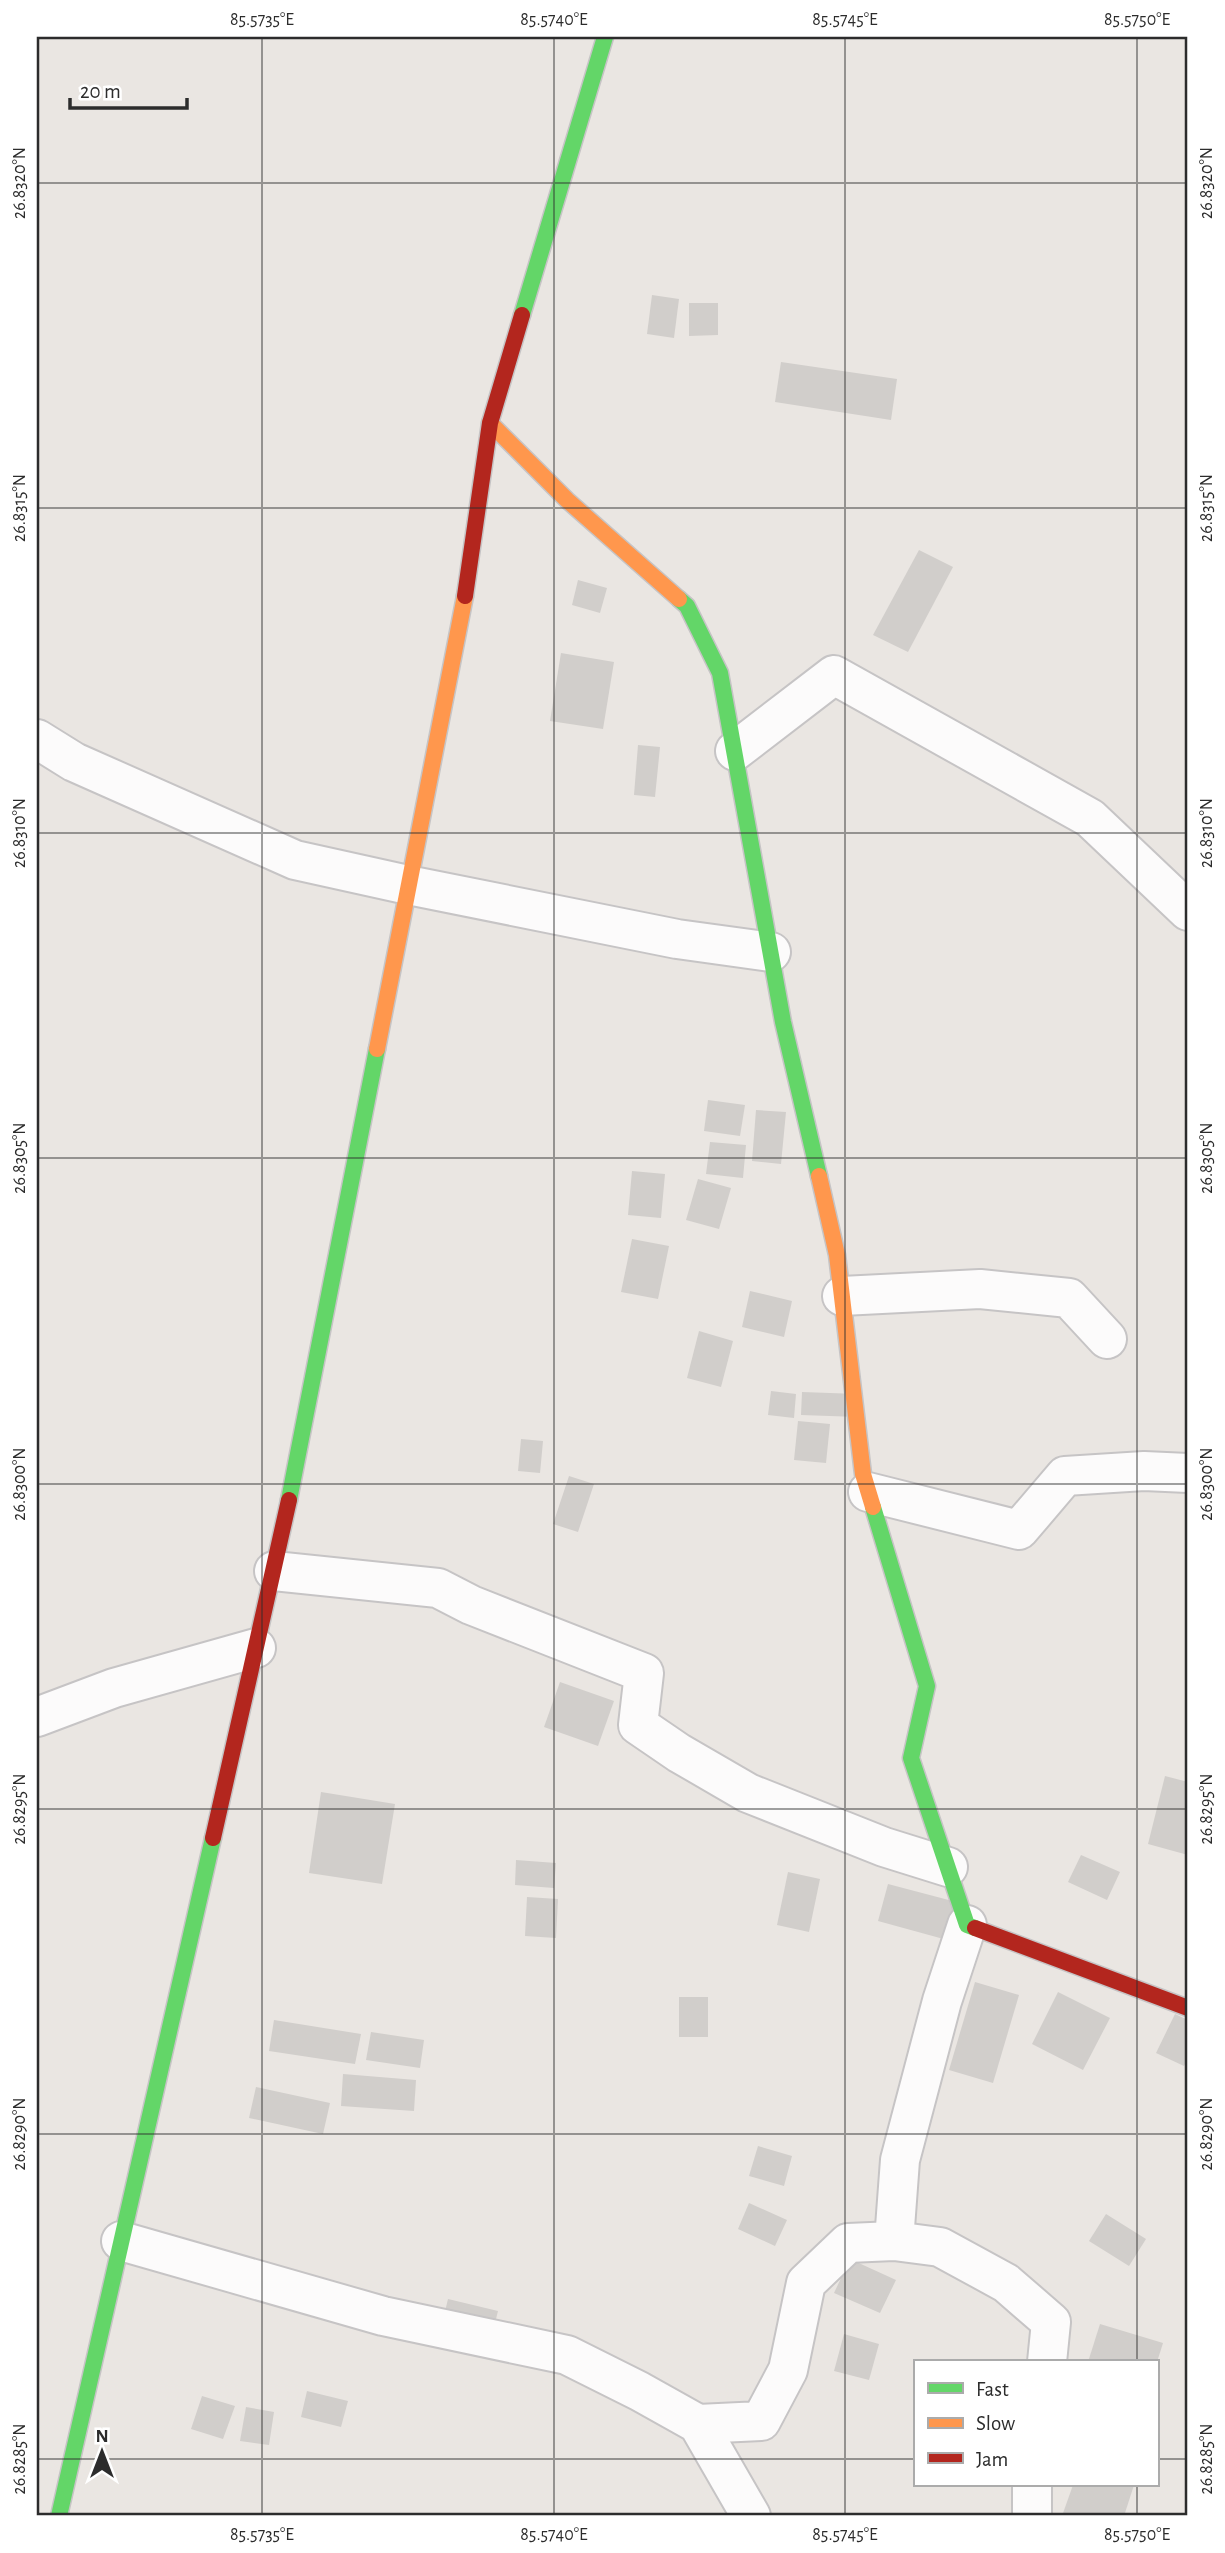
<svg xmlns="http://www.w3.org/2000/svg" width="1225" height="2553" font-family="'Alegreya Sans',sans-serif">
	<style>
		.building { fill: #d1cecb }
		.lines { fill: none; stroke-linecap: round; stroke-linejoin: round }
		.street-casing { stroke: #c6c4c5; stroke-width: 42 }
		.fast-casing { stroke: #c6c4c5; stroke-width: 19 }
		.slow-casing { stroke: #c6c4c5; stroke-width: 19 }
		.jam-casing { stroke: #c6c4c5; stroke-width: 19 }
		.street { stroke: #fcfbfb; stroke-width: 38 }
		.fast { stroke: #63d668; stroke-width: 16 }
		.slow { stroke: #ff974d; stroke-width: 16 }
		.jam { stroke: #b3261e; stroke-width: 16 }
		.ticks { fill: none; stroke: #2c2c2c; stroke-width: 2; stroke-opacity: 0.45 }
		.neatline { fill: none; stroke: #2c2c2c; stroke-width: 2.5 }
		.ticks-label { font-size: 18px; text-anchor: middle; fill: #2c2c2c }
	</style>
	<rect width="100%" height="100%" fill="#eae6e2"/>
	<g class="building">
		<path d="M 652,295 L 679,299 L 674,338 L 647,334 Z"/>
		<path d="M 689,303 L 718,303 L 718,335 L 689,336 Z"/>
		<path d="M 781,362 L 897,379 L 891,420 L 775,402 Z"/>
		<path d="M 919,550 L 953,567 L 908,652 L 873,635 Z"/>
		<path d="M 578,580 L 607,588 L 600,613 L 572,605 Z"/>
		<path d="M 561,653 L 614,662 L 603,729 L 550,721 Z"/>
		<path d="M 638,745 L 660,747 L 655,797 L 634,795 Z"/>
		<path d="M 708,1100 L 745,1105 L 740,1136 L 704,1131 Z"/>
		<path d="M 756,1110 L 786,1112 L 781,1164 L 752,1161 Z"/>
		<path d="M 710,1142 L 746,1145 L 743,1178 L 706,1174 Z"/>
		<path d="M 632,1171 L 665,1174 L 661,1218 L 628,1215 Z"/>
		<path d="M 698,1179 L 731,1188 L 719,1229 L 686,1220 Z"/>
		<path d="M 632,1239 L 669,1246 L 658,1299 L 621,1292 Z"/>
		<path d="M 750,1291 L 792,1301 L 784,1337 L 742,1327 Z"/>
		<path d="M 699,1331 L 733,1341 L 721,1387 L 687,1378 Z"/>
		<path d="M 771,1391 L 796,1394 L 794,1418 L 768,1415 Z"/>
		<path d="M 802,1392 L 858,1394 L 858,1417 L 801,1415 Z"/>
		<path d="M 798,1421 L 830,1424 L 826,1463 L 794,1460 Z"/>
		<path d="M 521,1439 L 543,1441 L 540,1473 L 518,1471 Z"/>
		<path d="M 569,1476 L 594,1484 L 578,1532 L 553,1524 Z"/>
		<path d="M 560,1682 L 614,1701 L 598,1746 L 544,1727 Z"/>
		<path d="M 1165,1776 L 1188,1782 L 1188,1855 L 1148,1844 Z"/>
		<path d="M 321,1792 L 395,1804 L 382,1884 L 309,1873 Z"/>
		<path d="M 1081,1855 L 1120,1872 L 1107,1900 L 1068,1882 Z"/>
		<path d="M 516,1860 L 556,1863 L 554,1888 L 515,1885 Z"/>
		<path d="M 788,1872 L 820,1879 L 809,1932 L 777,1925 Z"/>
		<path d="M 888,1884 L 979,1908 L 969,1946 L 878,1921 Z"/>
		<path d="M 527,1897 L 558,1899 L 556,1938 L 525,1936 Z"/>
		<path d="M 975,1982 L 1019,1995 L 993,2083 L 949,2070 Z"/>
		<path d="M 1058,1992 L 1110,2018 L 1083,2070 L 1032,2044 Z"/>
		<rect x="679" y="1997" width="29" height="40"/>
		<path d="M 1175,2014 L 1188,2020 L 1188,2058 L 1184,2066 L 1156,2053 Z"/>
		<path d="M 274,2020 L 361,2034 L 355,2064 L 269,2051 Z"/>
		<path d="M 371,2032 L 424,2040 L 420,2068 L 366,2060 Z"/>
		<path d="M 343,2074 L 416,2080 L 414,2111 L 341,2106 Z"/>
		<path d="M 256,2087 L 330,2103 L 323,2134 L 249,2118 Z"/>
		<path d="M 758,2146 L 792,2156 L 784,2186 L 749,2176 Z"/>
		<path d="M 749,2203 L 787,2220 L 775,2246 L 738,2229 Z"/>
		<path d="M 1106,2214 L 1146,2239 L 1129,2266 L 1089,2241 Z"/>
		<path d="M 850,2259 L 896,2280 L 880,2313 L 834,2293 Z"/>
		<path d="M 448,2299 L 498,2311 L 491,2339 L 441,2328 Z"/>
		<path d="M 1100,2324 L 1163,2343 L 1157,2362 L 1088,2362 Z"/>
		<path d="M 844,2334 L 879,2344 L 869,2380 L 834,2371 Z"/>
		<path d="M 307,2391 L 348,2401 L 341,2427 L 301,2417 Z"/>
		<path d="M 202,2396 L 235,2406 L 223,2439 L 191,2429 Z"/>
		<path d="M 246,2407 L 274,2412 L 269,2445 L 240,2441 Z"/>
		<path d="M 1073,2485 L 1134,2485 L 1124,2516 L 1062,2516 Z"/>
	</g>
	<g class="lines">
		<defs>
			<g id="street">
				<path d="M 37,739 L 74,762 L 295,860 L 408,885 L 677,939 L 771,952"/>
				<path d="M 735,751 L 834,675 L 1090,818 L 1188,911"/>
				<path d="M 842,1296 L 980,1289 L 1069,1298 L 1107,1339"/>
				<path d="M 868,1492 L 1019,1530 L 1065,1476 L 1144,1471 L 1188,1473"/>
				<path d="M 274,1571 L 438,1588 L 471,1605 L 644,1673 L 638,1725 L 679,1753 L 748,1793 L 884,1847 L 948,1867"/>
				<path d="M 37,1717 L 114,1688 L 256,1648"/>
				<path d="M 121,2241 L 383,2316 L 567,2355 L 639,2391 L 698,2424 L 751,2516"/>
				<path d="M 894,2241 L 900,2160 L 942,2001 L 967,1925"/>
				<path d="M 698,2424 L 761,2421 L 788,2370 L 806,2283 L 848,2243 L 894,2241 L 940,2247 L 1006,2283 L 1051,2322 L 1047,2362"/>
				<path d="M 1032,2485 L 1032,2516"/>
			</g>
			<g id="fast">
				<path d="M 522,315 L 605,37"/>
				<path d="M 679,599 L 687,606 L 720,673 L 783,1022 L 819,1176"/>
				<path d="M 289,1500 L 377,1049"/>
				<path d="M 873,1507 L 927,1686 L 911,1758 L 967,1925 L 975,1928"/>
				<path d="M 59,2516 L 213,1838"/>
			</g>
			<g id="slow">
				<path d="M 490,423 L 567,500 L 679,599"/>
				<path d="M 377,1049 L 465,596"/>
				<path d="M 819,1176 L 837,1255 L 863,1474 L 873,1507"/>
			</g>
			<g id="jam">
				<path d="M 465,596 L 490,423 L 522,315"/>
				<path d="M 213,1838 L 289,1500"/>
				<path d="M 975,1928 L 1188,2008"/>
			</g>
		</defs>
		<use href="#street" class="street-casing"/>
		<use href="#fast" class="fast-casing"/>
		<use href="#slow" class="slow-casing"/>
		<use href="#jam" class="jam-casing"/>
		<use href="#street" class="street"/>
		<use href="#fast" class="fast"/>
		<use href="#slow" class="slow"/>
		<use href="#jam" class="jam"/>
	</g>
	<path class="ticks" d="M 262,37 L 262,2516M 554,37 L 554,2516M 845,37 L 845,2516M 1137,37 L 1137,2362M 37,183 L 1188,183M 37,508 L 1188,508M 37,833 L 1188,833M 37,1158 L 1188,1158M 37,1484 L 1188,1484M 37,1809 L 1188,1809M 37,2134 L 1188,2134M 37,2459 L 915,2459M 1157,2459 L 1188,2459M 1137,2485 L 1137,2516"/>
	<rect width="1225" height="2553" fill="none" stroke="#ffffff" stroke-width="77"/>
	<rect x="914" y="2360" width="245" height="126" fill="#ffffff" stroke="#ababab" stroke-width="2"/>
	<rect x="928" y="2383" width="35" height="10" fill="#63d668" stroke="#ababab" stroke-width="2"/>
	<text x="976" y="2396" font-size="21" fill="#2c2c2c">Fast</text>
	<rect x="928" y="2418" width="35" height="10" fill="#ff974d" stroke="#ababab" stroke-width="2"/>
	<text x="976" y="2430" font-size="21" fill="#2c2c2c">Slow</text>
	<rect x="928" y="2453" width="35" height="10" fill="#b3261e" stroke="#ababab" stroke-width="2"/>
	<text x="976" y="2466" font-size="21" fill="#2c2c2c">Jam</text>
	<g transform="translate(102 2452)" stroke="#ffffff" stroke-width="5" paint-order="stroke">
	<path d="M0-5L12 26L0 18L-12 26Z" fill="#2c2c2c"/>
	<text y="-10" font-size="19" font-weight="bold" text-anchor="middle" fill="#2c2c2c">N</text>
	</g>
	<path d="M70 98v10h117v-10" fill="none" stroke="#2c2c2c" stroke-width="3.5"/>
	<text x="80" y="98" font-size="21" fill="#2c2c2c" stroke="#ffffff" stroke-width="5" paint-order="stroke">20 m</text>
	<rect x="38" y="38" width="1148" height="2476" class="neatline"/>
	<g class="ticks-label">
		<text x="262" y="25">85.5735°E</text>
		<text x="554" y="25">85.5740°E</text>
		<text x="845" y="25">85.5745°E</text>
		<text x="1137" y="25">85.5750°E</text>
		<text transform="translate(19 183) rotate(-90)" y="6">26.8320°N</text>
		<text transform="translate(1206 183) rotate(-90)" y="6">26.8320°N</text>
		<text transform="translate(19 508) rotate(-90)" y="6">26.8315°N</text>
		<text transform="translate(1206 508) rotate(-90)" y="6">26.8315°N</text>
		<text transform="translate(19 833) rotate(-90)" y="6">26.8310°N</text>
		<text transform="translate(1206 833) rotate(-90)" y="6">26.8310°N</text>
		<text transform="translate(19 1158) rotate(-90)" y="6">26.8305°N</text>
		<text transform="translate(1206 1158) rotate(-90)" y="6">26.8305°N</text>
		<text transform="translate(19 1484) rotate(-90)" y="6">26.8300°N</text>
		<text transform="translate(1206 1484) rotate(-90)" y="6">26.8300°N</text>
		<text transform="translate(19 1809) rotate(-90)" y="6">26.8295°N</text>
		<text transform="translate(1206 1809) rotate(-90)" y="6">26.8295°N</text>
		<text transform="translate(19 2134) rotate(-90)" y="6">26.8290°N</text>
		<text transform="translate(1206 2134) rotate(-90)" y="6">26.8290°N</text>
		<text transform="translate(19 2459) rotate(-90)" y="6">26.8285°N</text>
		<text transform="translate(1206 2459) rotate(-90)" y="6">26.8285°N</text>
		<text x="262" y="2540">85.5735°E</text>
		<text x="554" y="2540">85.5740°E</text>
		<text x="845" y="2540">85.5745°E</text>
		<text x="1137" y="2540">85.5750°E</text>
	</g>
</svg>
